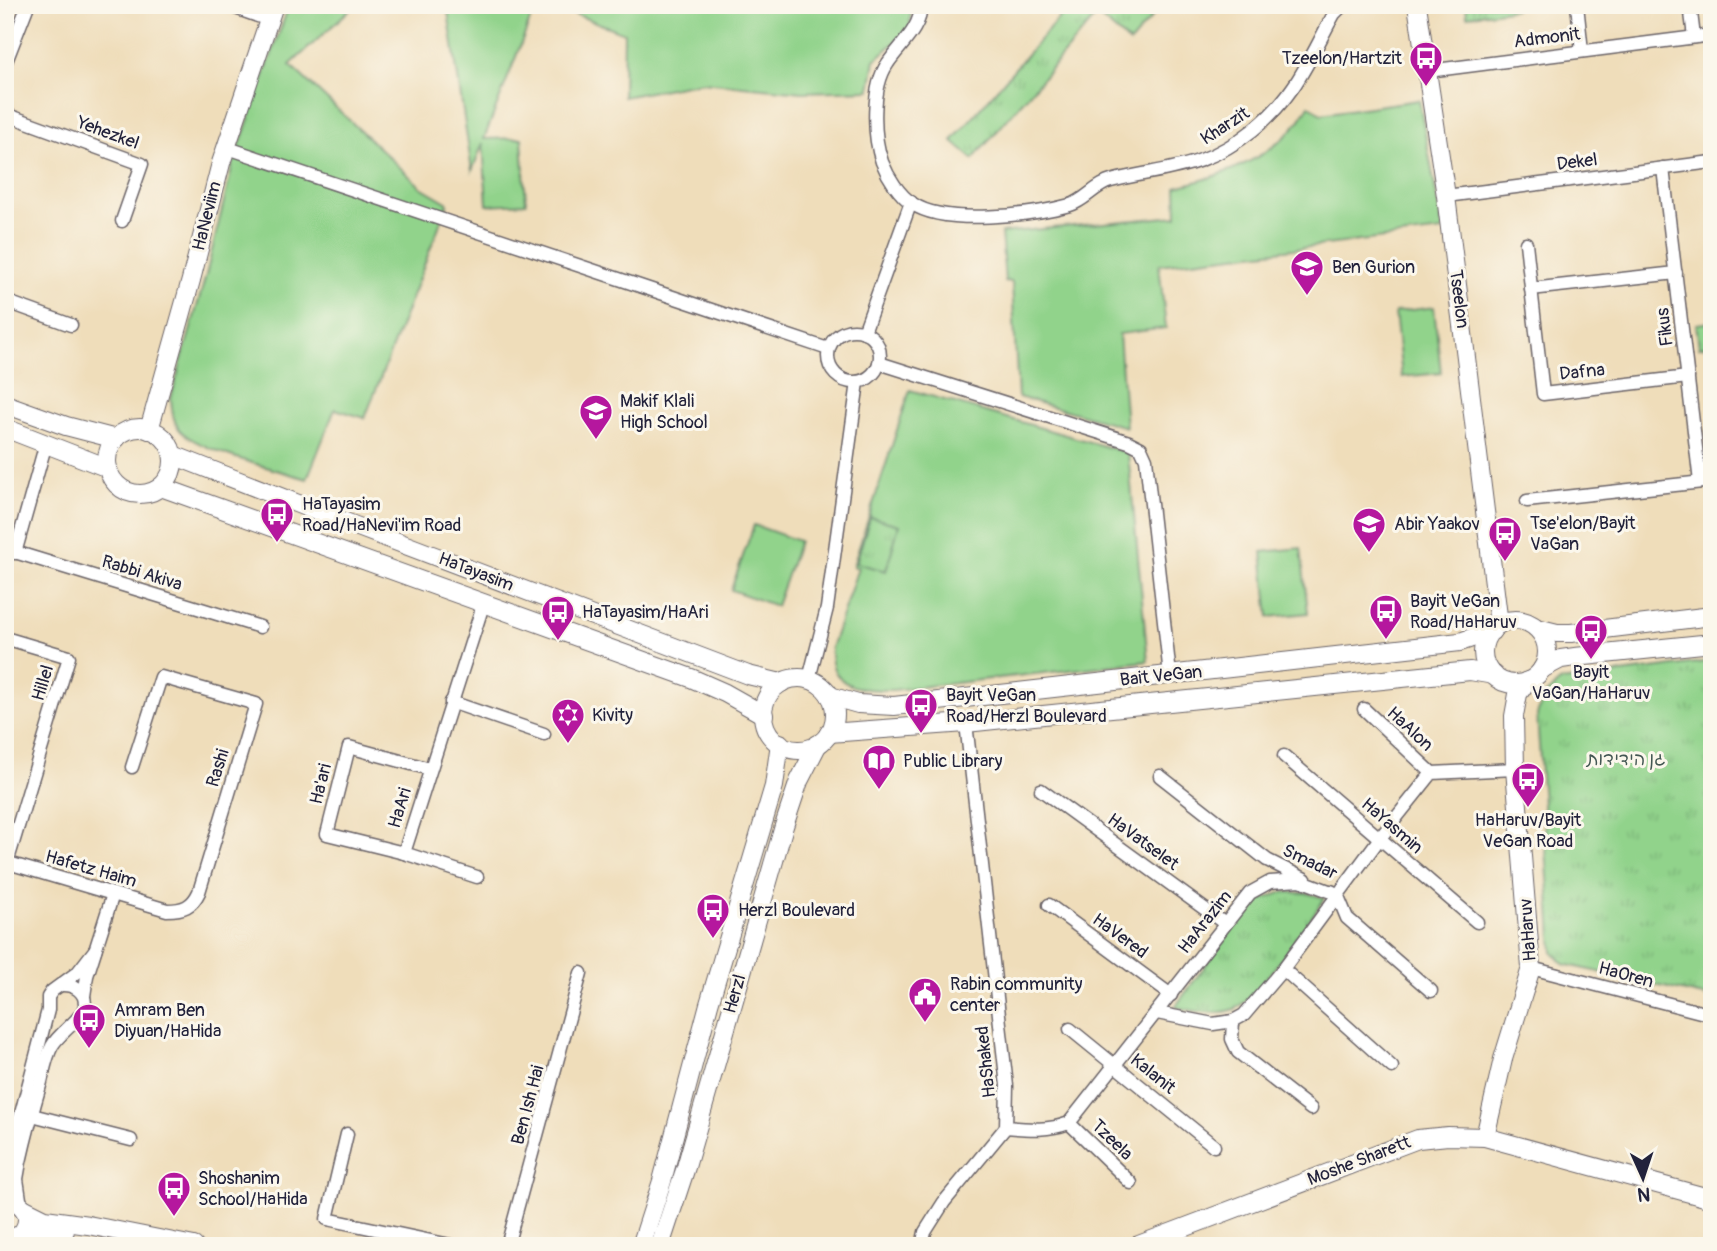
<svg xmlns="http://www.w3.org/2000/svg" width="1717" height="1251" font-family="Pangolin,'Playpen Sans Hebrew',sans-serif">
	<style>
		.grass { fill: #91d38b; stroke: #5a7a63; stroke-width: 2 }
		.park { fill: url(#park-tufts); stroke: #5a7a63; stroke-width: 2 }
		.lines { fill: none; stroke-linecap: round; stroke-linejoin: round }
		.street-casing { stroke: #6a6367; stroke-width: 15 }
		.secondary-casing { stroke: #6a6367; stroke-width: 20 }
		.street { stroke: #fff; stroke-width: 12 }
		.secondary { stroke: #fff; stroke-width: 18 }
		.labels { text-anchor: middle; dominant-baseline: central; stroke-width: 6; stroke-linejoin: round; paint-order: stroke }
		.street-label { font-size: 18px; fill: #22223b; stroke: #fbf7ec }
		.poi-label { font-size: 18px; fill: #22223b; stroke: #fbf7ec; text-anchor: start }
		.park-label { font-size: 18px; fill: #435753; stroke: #fbf7ec }
	</style>
	<defs>
		<pattern id="park-tufts" width="24" height="20" patternUnits="userSpaceOnUse" patternTransform="scale(1.75)"><rect width="24" height="20" fill="#91d38b"/><path d="M3 7l-1-3M5 7V3M7 7l1-3M15 17l-1-3M17 17v-4M19 17l1-3" fill="none" stroke="#7db579"/></pattern>
	</defs>
	<rect width="100%" height="100%" fill="#fbf7ec"/>
	<filter id="ink" filterUnits="userSpaceOnUse"><feTurbulence type="fractalNoise" baseFrequency=".0143" numOctaves="2"/><feDisplacementMap in="SourceGraphic" scale="14" xChannelSelector="R" yChannelSelector="G"/><feConvolveMatrix kernelMatrix="1 2 1 2 8 2 1 2 1" color-interpolation-filters="sRGB"/></filter>
	<filter id="wash" filterUnits="userSpaceOnUse"><feTurbulence type="fractalNoise" baseFrequency=".00686" numOctaves="4" result="noise"/><feDisplacementMap in="SourceGraphic" scale="28" xChannelSelector="R" yChannelSelector="G"/><feGaussianBlur stdDeviation="1.57" result="paint"/><feColorMatrix in="noise" values="0 0 0 0 0 0 0 0 0 0 0 0 0 0 0 0 0 1.4 0 .05"/><feComposite in="paint" operator="in"/></filter>
	<g filter="url(#wash)">
		<rect width="100%" height="100%" fill="#efddba"/>
		<g class="grass">
			<path d="M 289,5 L 355,5 L 290,65 L 421,187 L 448,203 L 365,418 L 335,409 L 307,479 C 278,470 195,450 179,429 C 172,419 172,409 171,398 L 206,275 L 233,164 Z"/>
			<path d="M 447,5 L 536,5 L 484,139 L 522,138 L 526,203 L 487,205 L 483,143 L 472,171 Z"/>
			<path d="M 551,5 L 911,5 L 910,29 L 875,60 L 870,90 L 802,92 L 702,82 L 623,97 L 624,33 Z"/>
			<path d="M 1419,100 L 1443,231 L 1159,265 L 1166,328 L 1119,334 L 1126,427 L 1018,397 L 1012,282 L 1005,281 L 1001,233 L 1177,216 L 1176,187 C 1227,175 1284,154 1309,105 L 1321,114 Z"/>
			<path d="M 1434,307 L 1441,373 L 1402,377 L 1395,312 Z"/>
			<path d="M 910,390 L 1128,453 L 1148,661 L 893,690 C 860,690 829,689 831,648 L 858,568 L 853,566 Z"/>
			<path d="M 754,525 L 799,541 L 776,606 L 731,590 Z"/>
			<path d="M 1301,548 L 1308,613 L 1269,617 L 1262,552 Z"/>
		</g>
		<g class="park">
			<path d="M 1070,5 L 1162,5 L 1130,43 L 1097,15 L 973,159 L 952,141 Z"/>
			<path d="M 1466,5 L 1515,5 L 1516,9 L 1467,16 Z"/>
			<path d="M 1712,322 L 1712,345 L 1699,347 L 1696,324 Z"/>
			<path d="M 870,517 L 899,525 L 886,571 L 856,563 Z"/>
			<path d="M 1712,661 L 1712,998 L 1564,964 L 1553,952 L 1537,715 L 1544,696 L 1561,681 Z"/>
			<path d="M 1283,892 L 1306,893 L 1325,898 C 1309,920 1256,1000 1235,1009 C 1216,1016 1194,1011 1175,1007 L 1241,917 L 1258,901 Z"/>
		</g>
	</g>
	<g filter="url(#ink)">
		<g class="lines">
			<defs>
				<g id="street">
					<path d="M 227,5 L 269,20"/>
					<path d="M 921,5 C 921,29 900,45 888,63 C 871,87 873,136 882,162 C 888,177 899,195 913,204 C 945,226 1033,215 1070,205 C 1085,201 1095,185 1111,181 C 1168,167 1203,170 1253,130 C 1296,96 1309,59 1334,14 L 1343,5"/>
					<path d="M 1577,5 L 1582,51"/>
					<path d="M 1690,5 L 1694,37"/>
					<path d="M 5,64 L 28,5"/>
					<path d="M 1428,71 L 1712,35"/>
					<path d="M 5,114 L 142,164 L 122,221"/>
					<path d="M 225,147 L 828,349"/>
					<path d="M 1663,168 L 1700,482"/>
					<path d="M 1446,196 L 1712,162"/>
					<path d="M 1526,243 L 1543,394 L 1688,377"/>
					<path d="M 1531,289 L 1676,273"/>
					<path d="M 5,301 L 71,325"/>
					<circle cx="854" cy="356" r="26"/>
					<path d="M 864,332 L 911,202"/>
					<path d="M 879,363 L 1129,442 L 1141,448 L 1146,459 L 1170,675"/>
					<path d="M 1527,501 L 1712,481"/>
					<path d="M 5,549 L 260,627"/>
					<path d="M 15,553 L 46,443"/>
					<path d="M 5,638 L 69,657 L 7,863"/>
					<path d="M 809,679 L 827,608 L 858,382"/>
					<path d="M 451,702 L 544,734"/>
					<path d="M 1364,709 L 1432,773"/>
					<path d="M 1284,756 L 1477,922"/>
					<path d="M 1160,776 L 1267,860 L 1305,879"/>
					<path d="M 1041,790 L 1224,923"/>
					<path d="M 404,853 L 327,834 L 349,747 L 430,769"/>
					<path d="M 5,862 L 167,910 C 183,910 192,907 199,892 L 256,704 L 161,677 L 132,767"/>
					<path d="M 477,877 L 404,853 L 484,602"/>
					<path d="M 1331,891 L 1337,894 L 1347,918 L 1431,991"/>
					<path d="M 1049,905 L 1171,995"/>
					<path d="M 1531,968 L 1712,1015"/>
					<path d="M 1283,969 L 1392,1067"/>
					<path d="M 84,996 L 87,976 L 113,894"/>
					<path d="M 1157,1013 L 1213,1024 L 1233,1021 L 1244,1015 L 1283,969 L 1380,838 L 1432,773 L 1515,769"/>
					<path d="M 1233,1021 L 1232,1039 L 1238,1052 L 1311,1109"/>
					<path d="M 1070,1029 L 1214,1146"/>
					<path d="M 32,1115 L 131,1140"/>
					<path d="M 1069,1123 L 1131,1183"/>
					<path d="M 1006,1127 C 1029,1129 1048,1131 1069,1123 L 1250,893 L 1270,882 L 1300,880 L 1337,894"/>
					<path d="M 347,1134 L 327,1219 L 455,1246"/>
					<path d="M 5,1175 L 48,1010 L 48,997 L 52,991 L 78,972 L 95,950"/>
					<path d="M 21,1206 L 17,1179 L 20,1162 C 26,1135 33,1109 41,1082 C 44,1070 46,1057 52,1046 C 60,1031 85,1018 85,1004 C 85,991 74,985 63,985"/>
					<path d="M 507,1246 L 581,973"/>
					<path d="M 922,1246 L 925,1232 L 944,1202 L 1006,1127 L 1007,1086 L 966,723"/>
				</g>
				<g id="secondary">
					<path d="M 1417,5 L 1446,196 L 1499,624"/>
					<path d="M 5,404 L 66,426 L 116,439"/>
					<path d="M 5,428 L 108,468"/>
					<circle cx="140" cy="461" r="33"/>
					<path d="M 149,430 L 191,280 L 221,163 L 274,5"/>
					<path d="M 173,455 L 316,511 L 748,675 L 781,683"/>
					<path d="M 161,487 L 691,678 L 725,693 L 764,715"/>
					<circle cx="1515" cy="652" r="32"/>
					<path d="M 1537,628 L 1557,633 L 1571,633 L 1712,616"/>
					<path d="M 1542,669 L 1561,659 L 1575,657 L 1712,643"/>
					<circle cx="799" cy="714" r="36"/>
					<path d="M 830,696 L 858,704 L 894,706 L 1460,642 L 1492,631"/>
					<path d="M 829,733 L 966,723 L 1470,671 L 1494,675"/>
					<path d="M 1485,1137 L 1503,1059 L 1531,968 L 1515,769 L 1514,716 L 1518,694 L 1527,681"/>
					<path d="M 5,1200 C 26,1201 34,1220 20,1235 L 5,1240"/>
					<path d="M 23,1208 L 45,1219 L 88,1225 L 194,1246"/>
					<path d="M 20,1235 L 44,1231 L 65,1231"/>
					<path d="M 641,1246 L 662,1181 L 709,1004 L 774,786 L 780,743"/>
					<path d="M 660,1246 L 686,1167 L 784,826 L 799,781 L 818,744"/>
					<path d="M 1136,1246 L 1418,1139 L 1448,1136 L 1485,1137 L 1712,1199"/>
				</g>
			</defs>
			<use href="#street" class="street-casing"/>
			<use href="#secondary" class="secondary-casing"/>
			<use href="#street" class="street"/>
			<use href="#secondary" class="secondary"/>
		</g>
	</g>
	<defs>
		<symbol id="bus-pin" viewBox="-11 -11 22 30"><path d="M0 17L-7.5 6A9.5 9.5 0 1 1 7.5 6Z" fill="#b5179e" stroke="#fbf7ec"/><path d="M-5-6H5V4H4V6H2V4H-2V6H-4V4H-5ZM-3.5-4V0h7V-4ZM-3.5 1.2v1.5H-2V1.2ZM2 1.2v1.5H3.5V1.2Z" fill="#fff"/></symbol>
		<symbol id="school-pin" viewBox="-11 -11 22 30"><path d="M0 17L-7.5 6A9.5 9.5 0 1 1 7.5 6Z" fill="#b5179e" stroke="#fbf7ec"/><path d="M0-5L7-2L0 1L-7-2ZM-4 1L0 2.5L4 1V4Q0 6-4 4Z" fill="#fff"/></symbol>
		<symbol id="synagogue-pin" viewBox="-11 -11 22 30"><path d="M0 17L-7.5 6A9.5 9.5 0 1 1 7.5 6Z" fill="#b5179e" stroke="#fbf7ec"/><path d="M0-6.5L5.6 3.2H-5.6ZM0 6.5L5.6-3.2H-5.6Z" fill="#fff"/></symbol>
		<symbol id="library-pin" viewBox="-11 -11 22 30"><path d="M0 17L-7.5 6A9.5 9.5 0 1 1 7.5 6Z" fill="#b5179e" stroke="#fbf7ec"/><path d="M-6-4Q-3-5.5-.7-3.5V5Q-3 3-6 4ZM6-4Q3-5.5 .7-3.5V5Q3 3 6 4Z" fill="#fff"/></symbol>
		<symbol id="civic-pin" viewBox="-11 -11 22 30"><path d="M0 17L-7.5 6A9.5 9.5 0 1 1 7.5 6Z" fill="#b5179e" stroke="#fbf7ec"/><path d="M-.6-6.5H3V-4.5H.6V-3L4-1V1h2V6H-6V1h2V-1L-.6-3ZM-1.2 2.5V6h2.4V2.5Z" fill="#fff"/></symbol>
	</defs>
	<g fill-rule="evenodd">
		<use href="#bus-pin" x="1407" y="39" width="38" height="52"/>
		<use href="#school-pin" x="1288" y="248" width="38" height="52"/>
		<use href="#school-pin" x="577" y="392" width="38" height="52"/>
		<use href="#bus-pin" x="258" y="495" width="38" height="52"/>
		<use href="#school-pin" x="1350" y="505" width="38" height="52"/>
		<use href="#bus-pin" x="1486" y="514" width="38" height="52"/>
		<use href="#bus-pin" x="1367" y="592" width="38" height="52"/>
		<use href="#bus-pin" x="539" y="593" width="38" height="52"/>
		<use href="#bus-pin" x="1572" y="612" width="38" height="52"/>
		<use href="#bus-pin" x="902" y="686" width="38" height="52"/>
		<use href="#synagogue-pin" x="549" y="696" width="38" height="52"/>
		<use href="#library-pin" x="860" y="742" width="38" height="52"/>
		<use href="#bus-pin" x="1509" y="760" width="38" height="52"/>
		<use href="#bus-pin" x="694" y="891" width="38" height="52"/>
		<use href="#civic-pin" x="906" y="975" width="38" height="52"/>
		<use href="#bus-pin" x="70" y="1001" width="38" height="52"/>
		<use href="#bus-pin" x="155" y="1169" width="38" height="52"/>
	</g>
	<g class="labels">
		<g class="street-label">
			<text transform="translate(1547 38) rotate(-7)">Admonit</text>
			<text transform="translate(1225 126) rotate(-33)">Kharzit</text>
			<text transform="translate(108 133) rotate(20)">Yehezkel</text>
			<text transform="translate(1577 162) rotate(-7)">Dekel</text>
			<text transform="translate(207 216) rotate(-76)">HaNeviim</text>
			<text transform="translate(1459 299) rotate(83)">Tseelon</text>
			<text transform="translate(1665 327) rotate(-97)">Fikus</text>
			<text transform="translate(1582 372) rotate(-6)">Dafna</text>
			<text transform="translate(476 572) rotate(21)">HaTayasim</text>
			<text transform="translate(142 573) rotate(17)">Rabbi Akiva</text>
			<text transform="translate(1161 676) rotate(-6)">Bait VeGan</text>
			<text transform="translate(43 683) rotate(-73)">Hillel</text>
			<text transform="translate(1410 729) rotate(43)">HaAlon</text>
			<text transform="translate(218 768) rotate(-73)">Rashi</text>
			<text transform="translate(321 784) rotate(-76)">Ha'ari</text>
			<text transform="translate(400 808) rotate(-73)">HaAri</text>
			<text transform="translate(1392 826) rotate(41)">HaYasmin</text>
			<text transform="translate(1143 842) rotate(36)">HaVatselet</text>
			<text transform="translate(1310 862) rotate(26)">Smadar</text>
			<text transform="translate(91 869) rotate(16)">Hafetz Haim</text>
			<text transform="translate(1205 922) rotate(-52)">HaArazim</text>
			<text transform="translate(1528 930) rotate(-94)">HaHaruv</text>
			<text transform="translate(1120 936) rotate(36)">HaVered</text>
			<text transform="translate(1626 975) rotate(15)">HaOren</text>
			<text transform="translate(735 994) rotate(-74)">Herzl</text>
			<text transform="translate(986 1062) rotate(-96)">HaShaked</text>
			<text transform="translate(1153 1074) rotate(39)">Kalanit</text>
			<text transform="translate(528 1105) rotate(-75)">Ben Ish Hai</text>
			<text transform="translate(1112 1140) rotate(44)">Tzeela</text>
			<text transform="translate(1359 1161) rotate(-21)">Moshe Sharett</text>
		</g>
		<g class="poi-label">
			<text x="1402" y="58" text-anchor="end">Tzeelon/Hartzit</text>
			<text x="1332" y="267">Ben Gurion</text>
			<text x="620" y="401">Makif Klali<tspan x="620" dy="21">High School</tspan></text>
			<text x="302" y="504">HaTayasim<tspan x="302" dy="21">Road/HaNevi'im Road</tspan></text>
			<text x="1530" y="523">Tse'elon/Bayit<tspan x="1530" dy="21">VaGan</tspan></text>
			<text x="1394" y="524">Abir Yaakov</text>
			<text x="1410" y="601">Bayit VeGan<tspan x="1410" dy="21">Road/HaHaruv</tspan></text>
			<text x="582" y="612">HaTayasim/HaAri</text>
			<text x="1591" y="672" text-anchor="middle">Bayit<tspan x="1591" dy="21">VaGan/HaHaruv</tspan></text>
			<text x="946" y="695">Bayit VeGan<tspan x="946" dy="21">Road/Herzl Boulevard</tspan></text>
			<text x="592" y="715">Kivity</text>
			<text x="903" y="761">Public Library</text>
			<text x="1528" y="820" text-anchor="middle">HaHaruv/Bayit<tspan x="1528" dy="21">VeGan Road</tspan></text>
			<text x="738" y="910">Herzl Boulevard</text>
			<text x="950" y="984">Rabin community<tspan x="950" dy="21">center</tspan></text>
			<text x="114" y="1010">Amram Ben<tspan x="114" dy="21">Diyuan/HaHida</tspan></text>
			<text x="198" y="1178">Shoshanim<tspan x="198" dy="21">School/HaHida</tspan></text>
		</g>
		<g class="park-label">
			<text x="1626" y="759">גן הידידות</text>
		</g>
	</g>
	<rect width="1717" height="1251" fill="none" stroke="#fbf7ec" stroke-width="28"/>
	<g transform="translate(1643 1178) rotate(177)" stroke="#fbf7ec" stroke-width="5" paint-order="stroke">
	<path d="M0-5L12 26L0 18L-12 26Z" fill="#22223b"/>
	<text y="-10" font-size="19" font-weight="bold" text-anchor="middle" fill="#22223b">N</text>
	</g>
</svg>
